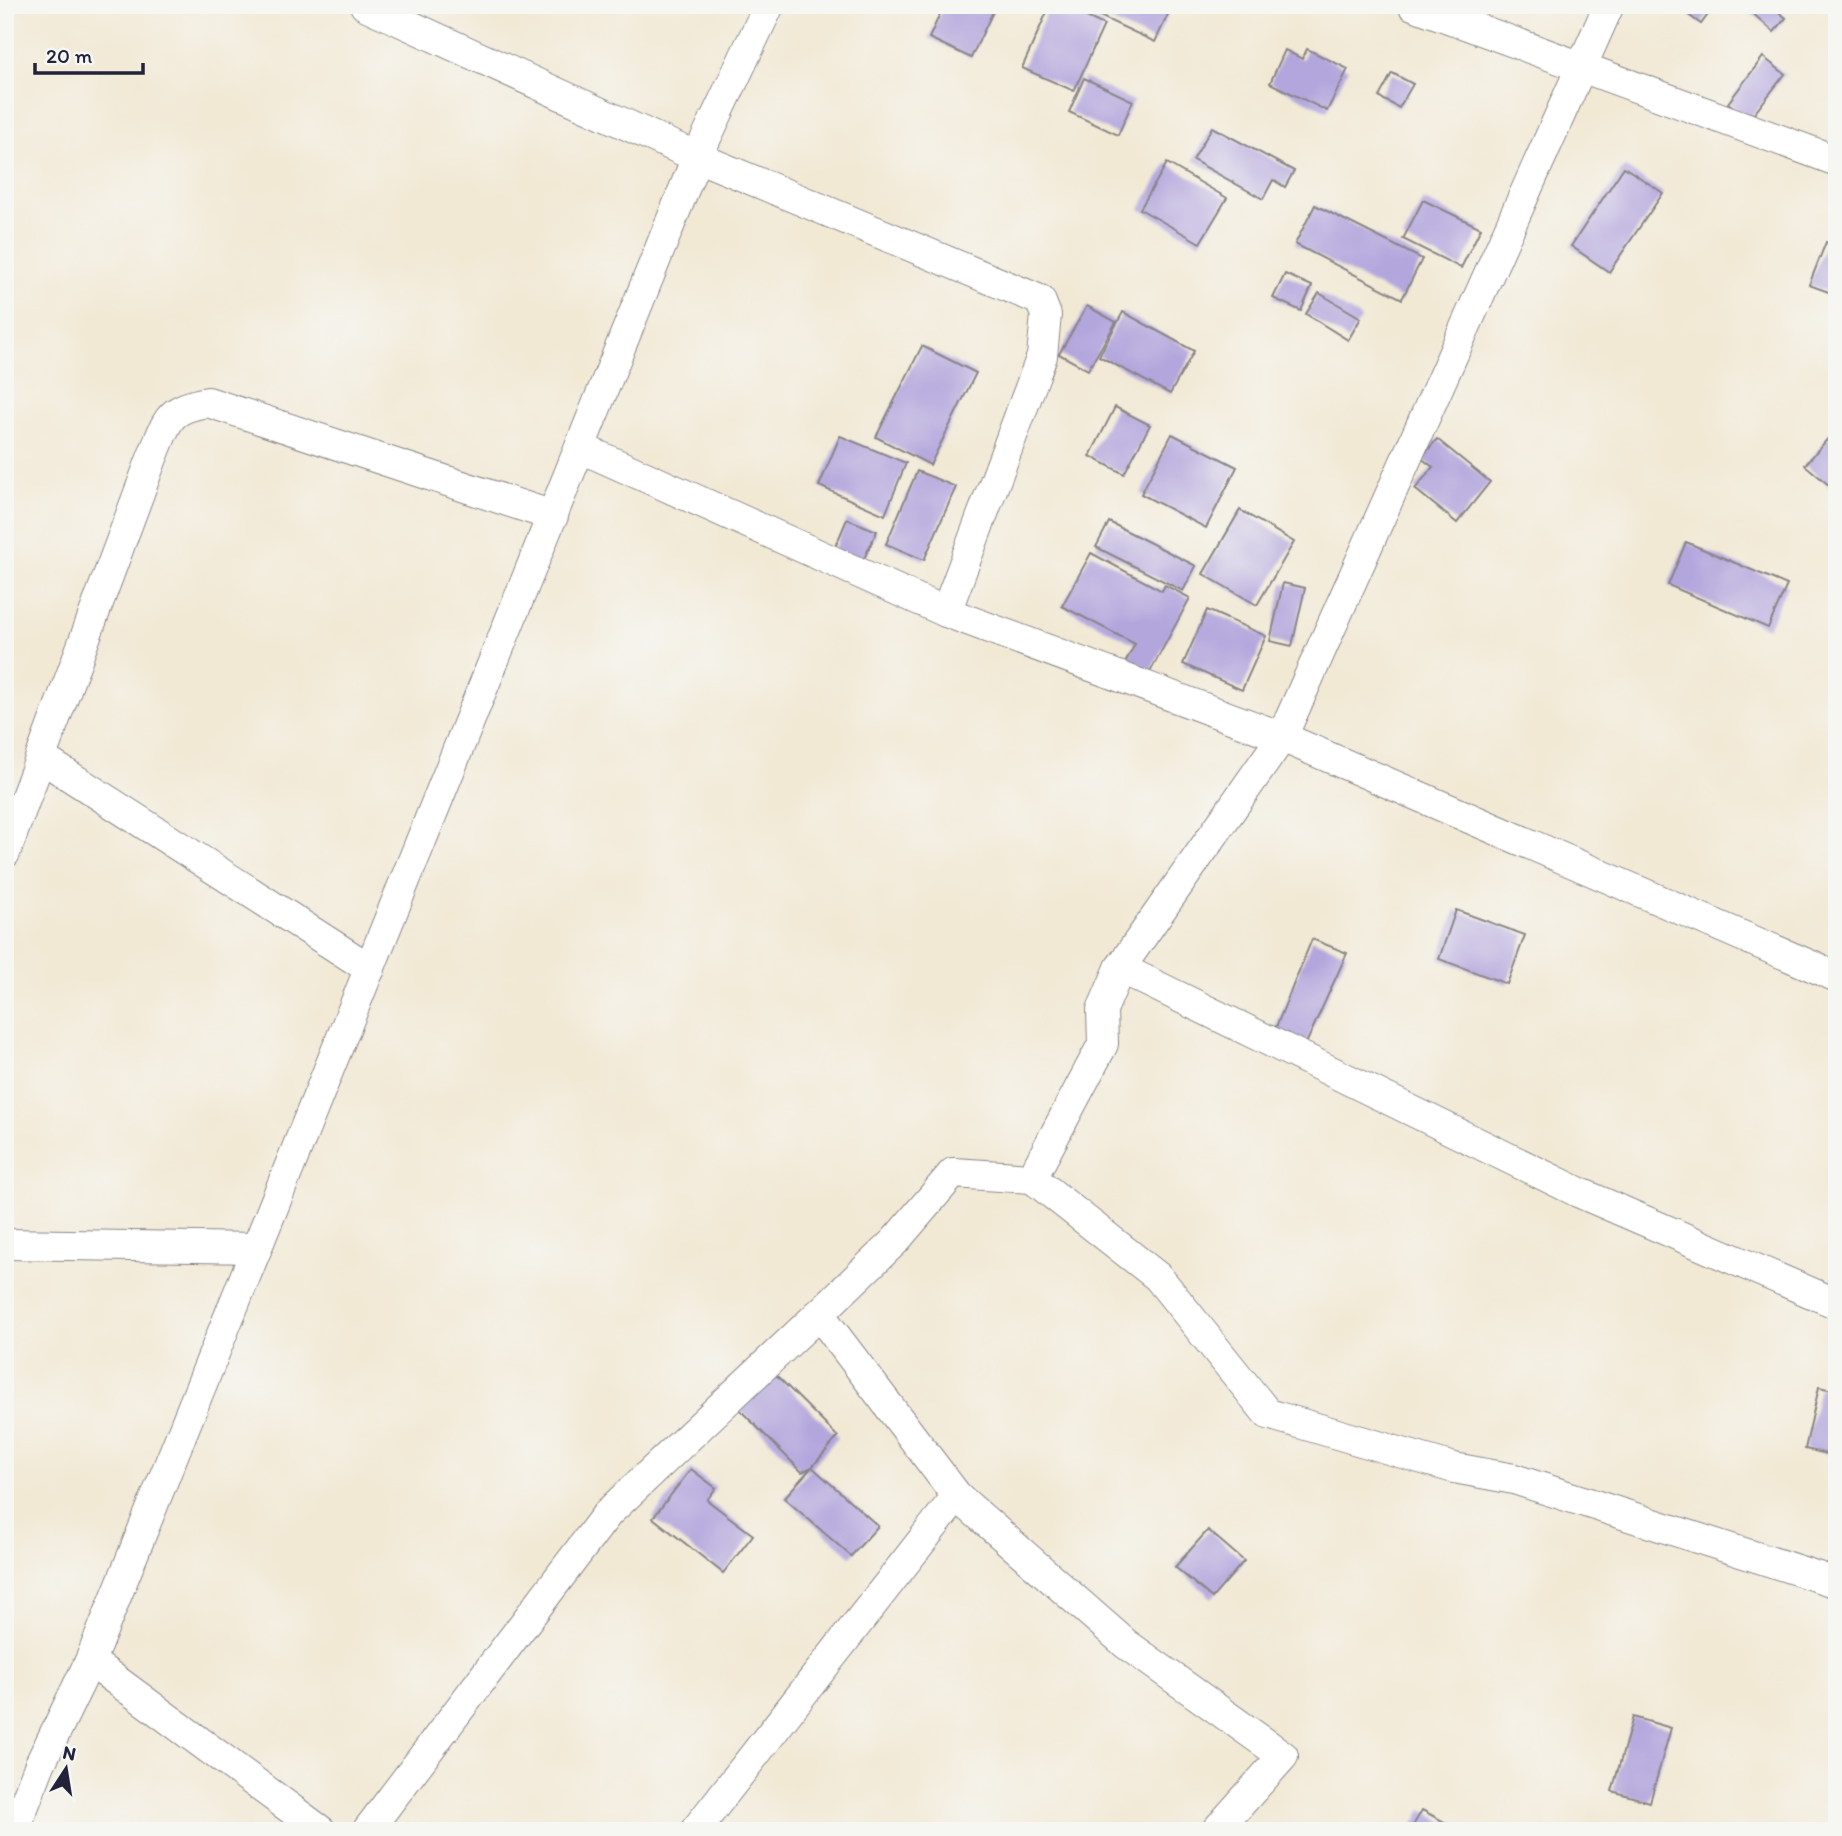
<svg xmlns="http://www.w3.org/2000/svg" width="1842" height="1836" font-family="Itim,sans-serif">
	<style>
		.building { fill: #b3a6dd }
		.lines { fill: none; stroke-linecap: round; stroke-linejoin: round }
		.minor-casing { stroke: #8a8688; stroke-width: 32 }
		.minor { stroke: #fff; stroke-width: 30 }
	</style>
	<rect width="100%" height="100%" fill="#f6f6f2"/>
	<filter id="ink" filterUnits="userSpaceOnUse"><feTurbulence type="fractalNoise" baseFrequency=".0143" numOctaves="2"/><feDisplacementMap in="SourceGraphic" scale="14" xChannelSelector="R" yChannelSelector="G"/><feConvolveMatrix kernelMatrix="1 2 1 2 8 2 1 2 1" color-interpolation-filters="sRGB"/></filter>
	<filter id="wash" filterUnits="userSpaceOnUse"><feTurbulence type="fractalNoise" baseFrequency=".00686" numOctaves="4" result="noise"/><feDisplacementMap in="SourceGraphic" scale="28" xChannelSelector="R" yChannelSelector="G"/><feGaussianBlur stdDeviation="1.57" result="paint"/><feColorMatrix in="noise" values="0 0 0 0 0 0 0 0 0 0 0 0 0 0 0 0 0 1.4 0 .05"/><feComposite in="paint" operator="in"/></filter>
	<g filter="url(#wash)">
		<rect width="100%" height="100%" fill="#f2e9d5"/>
		<g id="blocks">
			<g class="building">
				<path d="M 944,5 L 996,5 L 971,58 L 929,38 Z"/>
				<path d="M 1050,5 L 1061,5 L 1104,25 L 1074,91 L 1022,68 Z"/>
				<path d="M 1092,5 L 1170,5 L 1172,6 L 1155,42 L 1089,11 Z"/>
				<path d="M 1675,5 L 1715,5 L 1701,24 Z"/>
				<path d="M 1743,5 L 1770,5 L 1786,18 L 1774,32 Z"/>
				<path d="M 1307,49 L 1348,69 L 1327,111 L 1270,83 L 1285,50 L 1302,59 Z"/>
				<path d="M 1763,57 L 1785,74 L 1750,119 L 1728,103 Z"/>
				<path d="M 1392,73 L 1413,84 L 1399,108 L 1379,97 Z"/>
				<path d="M 1084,78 L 1133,101 L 1118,135 L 1069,112 Z"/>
				<path d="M 1212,127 L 1294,171 L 1285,187 L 1273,180 L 1263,199 L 1193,160 Z"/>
				<path d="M 1167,163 L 1227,198 L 1200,243 L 1140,209 Z"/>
				<path d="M 1624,167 L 1663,193 L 1609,272 L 1571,246 Z"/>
				<path d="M 1423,200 L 1481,228 L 1461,268 L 1403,239 Z"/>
				<path d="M 1315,205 L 1422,259 L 1402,299 L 1295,244 Z"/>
				<path d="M 1826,242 L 1837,247 L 1837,295 L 1809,285 Z"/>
				<path d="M 1285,274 L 1312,286 L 1301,311 L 1273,298 Z"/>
				<path d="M 1319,293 L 1361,318 L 1348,340 L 1306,314 Z"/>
				<path d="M 1087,306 L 1116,322 L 1088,370 L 1059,354 Z"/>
				<path d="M 1123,312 L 1194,351 L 1170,394 L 1099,356 Z"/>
				<path d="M 922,346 L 976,373 L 930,465 L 876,437 Z"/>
				<path d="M 1115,407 L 1150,425 L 1124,474 L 1090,456 Z"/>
				<path d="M 1837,428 L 1837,492 L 1805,465 Z"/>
				<path d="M 1172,434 L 1237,467 L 1206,528 L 1141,494 Z"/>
				<path d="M 840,436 L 906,463 L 885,515 L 819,486 Z"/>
				<path d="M 1437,439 L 1490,482 L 1457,523 L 1415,489 L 1433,467 L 1421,458 Z"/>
				<path d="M 917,471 L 956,487 L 924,560 L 886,544 Z"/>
				<path d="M 1240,510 L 1294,542 L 1257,605 L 1203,574 Z"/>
				<path d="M 847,519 L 877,531 L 861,565 L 833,552 Z"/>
				<path d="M 1109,522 L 1196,566 L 1183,591 L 1096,547 Z"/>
				<path d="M 1686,542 L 1787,585 L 1768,628 L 1668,585 Z"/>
				<path d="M 1091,553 L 1162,591 L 1165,585 L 1190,598 L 1148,676 L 1125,663 L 1135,644 L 1062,606 Z"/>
				<path d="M 1283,583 L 1305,588 L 1292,646 L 1270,641 Z"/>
				<path d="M 1207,610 L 1266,636 L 1242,690 L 1183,664 Z"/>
				<path d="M 1456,910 L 1525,935 L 1507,984 L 1439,959 Z"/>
				<path d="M 1312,939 L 1347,953 L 1304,1048 L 1274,1032 Z"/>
				<path d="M 773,1372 L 838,1437 L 812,1467 L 878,1526 L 851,1556 L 784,1498 L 812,1467 L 802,1472 L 737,1407 Z"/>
				<path d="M 1819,1387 L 1837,1391 L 1837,1456 L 1805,1449 Z"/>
				<path d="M 691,1469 L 716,1488 L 707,1500 L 753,1535 L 723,1573 L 653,1518 Z"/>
				<path d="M 1208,1530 L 1244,1561 L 1212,1598 L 1175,1567 Z"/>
				<path d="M 1633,1717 L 1671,1728 L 1650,1802 L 1612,1791 Z"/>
				<path d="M 1422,1810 L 1461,1831 L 1410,1831 Z"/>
			</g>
		</g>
	</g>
	<g filter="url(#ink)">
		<use href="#blocks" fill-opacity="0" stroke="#8a8688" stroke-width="2"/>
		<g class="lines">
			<defs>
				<g id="minor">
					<path d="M 365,5 L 697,157 L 1040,300 L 1046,315 L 1042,356 L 946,612"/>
					<path d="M 1413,5 L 1837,161"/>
					<path d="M 1609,5 L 1282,737 L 1120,968 L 1102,1010 L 1103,1044 L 1032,1178 L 1158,1277 L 1268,1414 L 1454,1468 L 1514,1479 L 1837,1583"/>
					<path d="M 581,448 L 946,612 L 1282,737 L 1837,977"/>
					<path d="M 43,759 L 370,969"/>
					<path d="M 5,853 L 152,458 C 168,421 165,409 208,402 L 553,516"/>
					<path d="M 1120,968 L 1578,1192 L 1837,1304"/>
					<path d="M 5,1244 L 257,1248"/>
					<path d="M 819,1314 L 895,1241 L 953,1173 L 1032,1178"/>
					<path d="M 90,1661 L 321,1831"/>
					<path d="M 14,1831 L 40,1764 L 90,1661 L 697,157 L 769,5"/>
					<path d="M 367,1831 L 608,1513 L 819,1314 L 957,1496 L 1126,1644 L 1283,1756 L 1216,1831"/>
					<path d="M 695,1831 L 957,1496"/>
				</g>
			</defs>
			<use href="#minor" class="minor-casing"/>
			<use href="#minor" class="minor"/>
		</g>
	</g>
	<rect width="1842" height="1836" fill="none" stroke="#f6f6f2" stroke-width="28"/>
	<g transform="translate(66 1769) rotate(12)" stroke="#f6f6f2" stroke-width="5" paint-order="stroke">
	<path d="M0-5L12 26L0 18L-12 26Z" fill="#22223b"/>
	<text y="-10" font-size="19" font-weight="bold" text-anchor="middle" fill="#22223b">N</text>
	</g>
	<path d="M35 63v10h108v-10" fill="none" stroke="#22223b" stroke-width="3.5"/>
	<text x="46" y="63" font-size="21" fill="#22223b" stroke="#f6f6f2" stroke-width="5" paint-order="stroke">20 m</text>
</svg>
